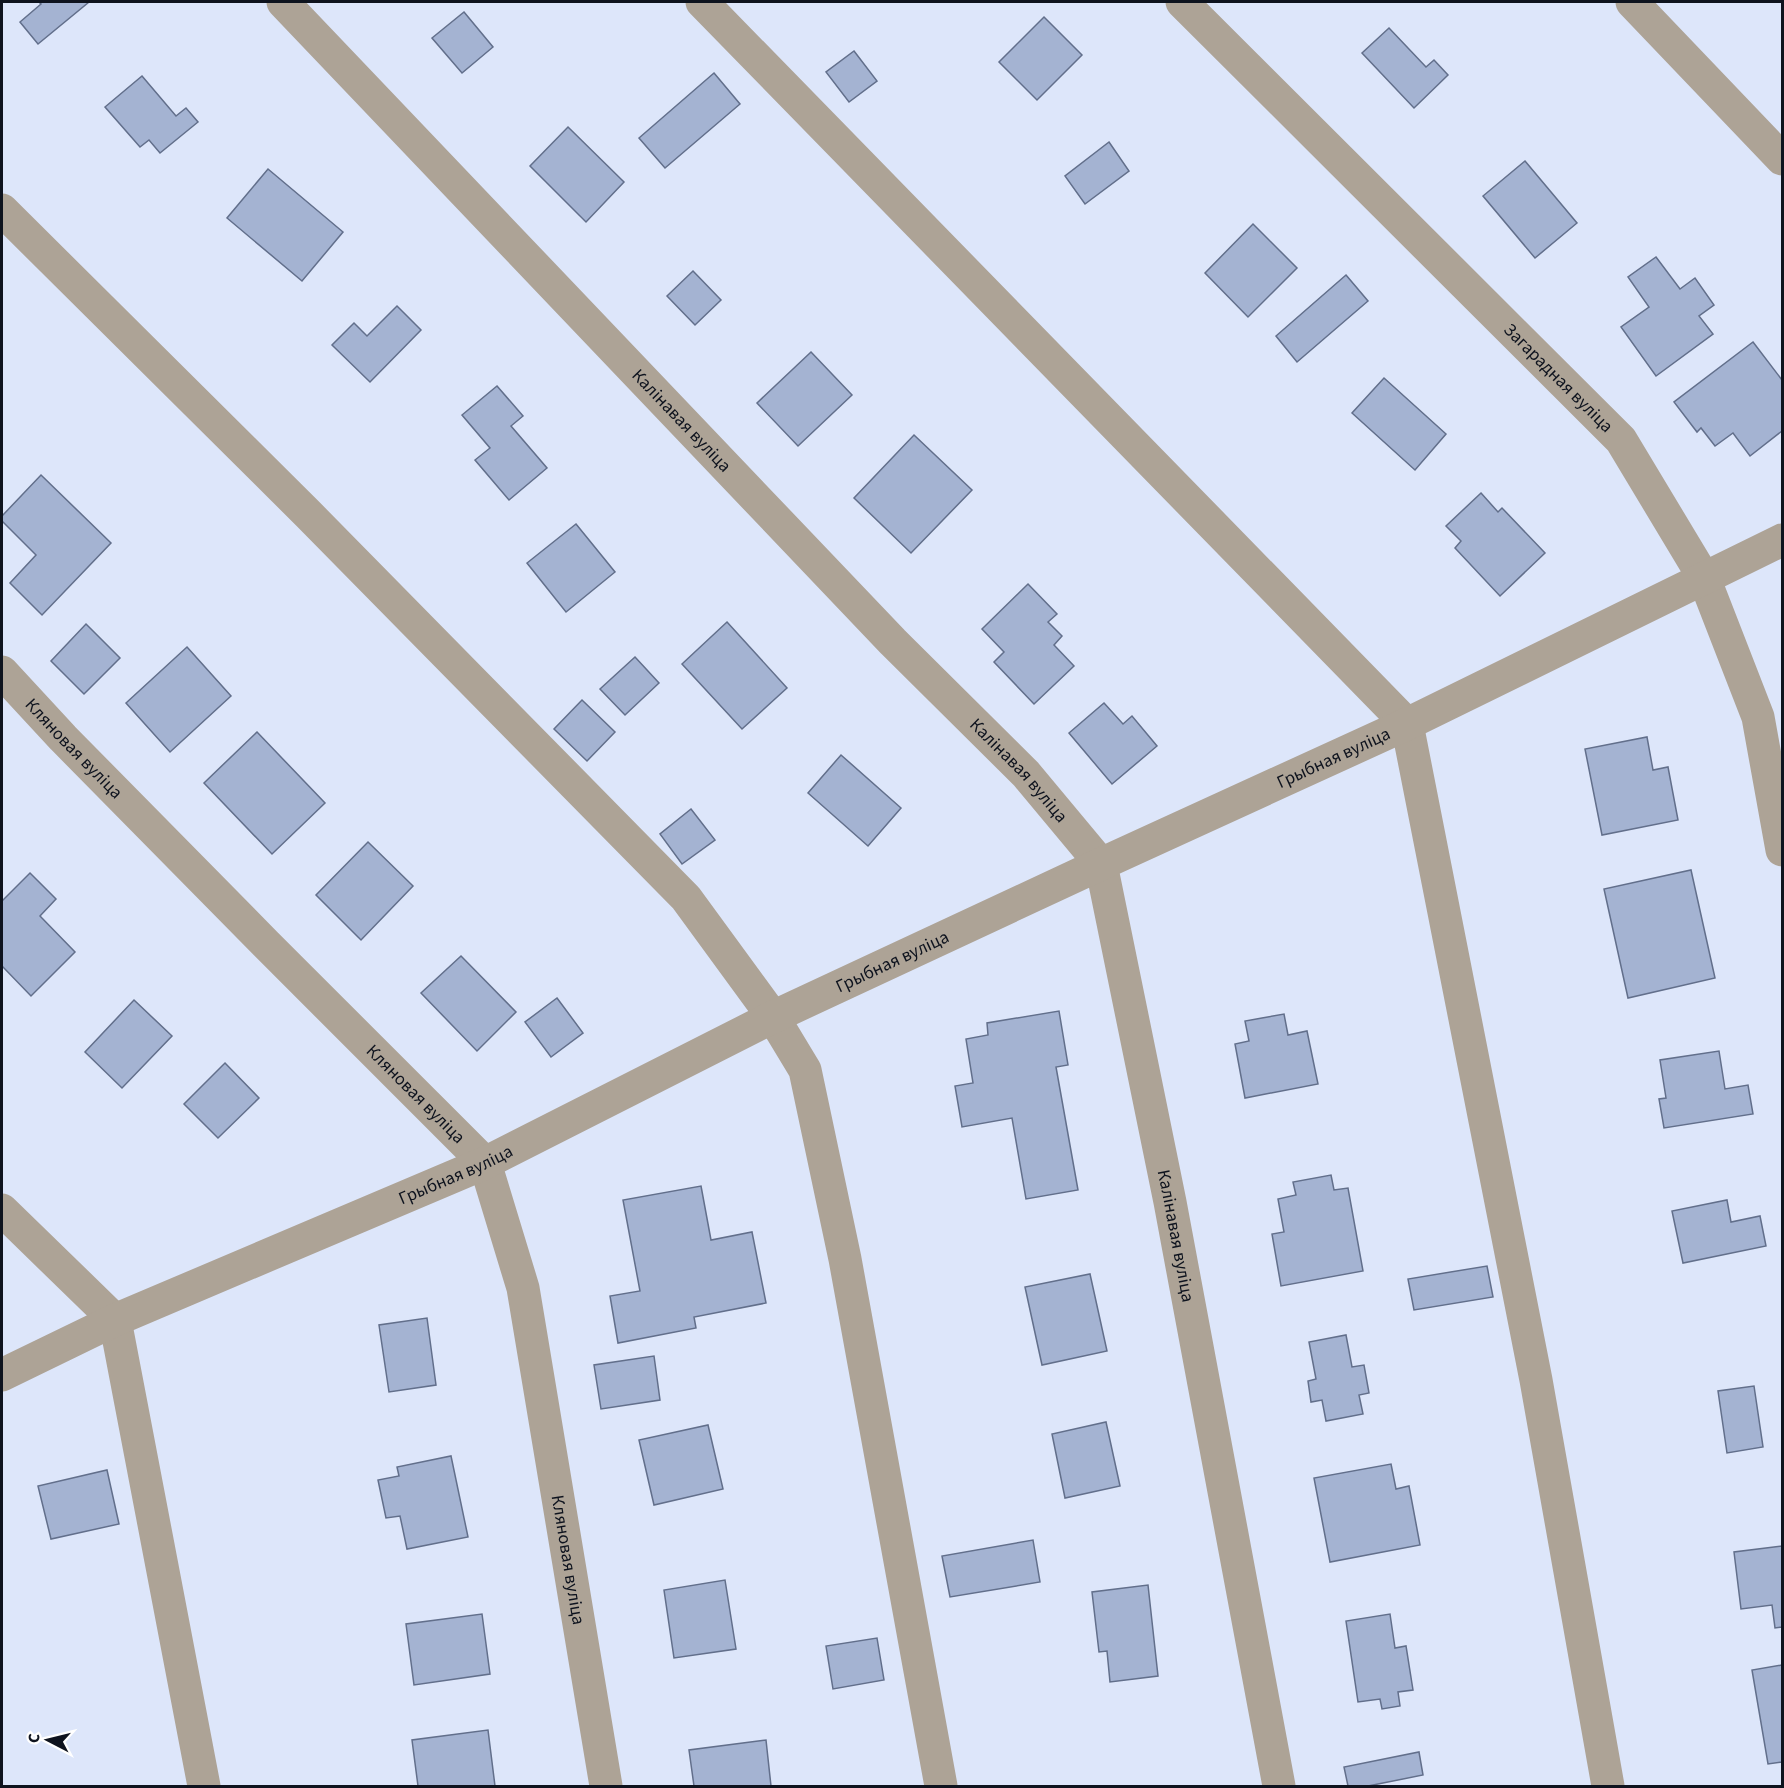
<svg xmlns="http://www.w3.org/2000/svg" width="1784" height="1788" font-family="'Source Sans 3',sans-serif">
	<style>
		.building { fill: #a4b3d2; stroke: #626f8b; stroke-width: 1.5 }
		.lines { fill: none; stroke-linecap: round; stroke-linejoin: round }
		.minor { stroke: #ada396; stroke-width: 33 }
		.labels { text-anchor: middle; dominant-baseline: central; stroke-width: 4.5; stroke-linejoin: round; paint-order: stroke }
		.street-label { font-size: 18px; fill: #0e131e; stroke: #fff }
	</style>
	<rect width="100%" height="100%" fill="#dde6fa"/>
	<g class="building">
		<path d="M 39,2 L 89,2 L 38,44 L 20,22 L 41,4 Z"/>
		<path d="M 464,12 L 493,47 L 462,73 L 432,38 Z"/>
		<path d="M 1044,17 L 1082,55 L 1037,100 L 999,62 Z"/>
		<path d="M 1389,28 L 1426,67 L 1434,60 L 1448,75 L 1414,108 L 1362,53 Z"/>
		<path d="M 854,51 L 877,81 L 849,102 L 826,72 Z"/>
		<path d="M 714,73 L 740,104 L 665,168 L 639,138 Z"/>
		<path d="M 142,76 L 176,116 L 186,108 L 198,122 L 160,153 L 149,140 L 140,147 L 105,107 Z"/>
		<path d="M 568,127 L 624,182 L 586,222 L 530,166 Z"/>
		<path d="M 1109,142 L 1129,171 L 1085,204 L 1065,176 Z"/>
		<path d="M 1525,161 L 1577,223 L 1535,258 L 1483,196 Z"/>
		<path d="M 268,169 L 343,232 L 302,281 L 227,218 Z"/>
		<path d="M 1253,224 L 1297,268 L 1248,317 L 1205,273 Z"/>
		<path d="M 1656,257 L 1680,289 L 1695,278 L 1714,305 L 1699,316 L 1713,334 L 1656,376 L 1621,327 L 1649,307 L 1628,277 Z"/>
		<path d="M 693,271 L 721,300 L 695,325 L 667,296 Z"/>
		<path d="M 1346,275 L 1368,301 L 1297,362 L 1276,336 Z"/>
		<path d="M 397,306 L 421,330 L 370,382 L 332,345 L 354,323 L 367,336 Z"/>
		<path d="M 1753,342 L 1782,380 L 1782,431 L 1750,456 L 1733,433 L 1715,446 L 1701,428 L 1697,432 L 1674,402 Z"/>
		<path d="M 811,352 L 852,395 L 798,446 L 757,403 Z"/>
		<path d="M 1384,378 L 1446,434 L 1415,470 L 1352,413 Z"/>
		<path d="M 497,386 L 523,416 L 511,426 L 547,468 L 509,500 L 475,460 L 490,448 L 462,415 Z"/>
		<path d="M 914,435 L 972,490 L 911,553 L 854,498 Z"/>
		<path d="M 41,475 L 111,543 L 42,615 L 10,583 L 36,555 L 2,521 L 2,516 Z"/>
		<path d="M 1481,493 L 1498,512 L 1502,508 L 1545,553 L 1500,596 L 1455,548 L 1461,541 L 1446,526 Z"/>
		<path d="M 576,524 L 615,572 L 566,612 L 527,563 Z"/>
		<path d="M 1028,584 L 1057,614 L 1048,622 L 1062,636 L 1054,645 L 1074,666 L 1034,704 L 994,662 L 1004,652 L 982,629 Z"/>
		<path d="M 727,622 L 787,688 L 742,729 L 682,664 Z"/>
		<path d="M 86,624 L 120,658 L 84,694 L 51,661 Z"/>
		<path d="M 187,647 L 231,696 L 170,752 L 126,703 Z"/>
		<path d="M 635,657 L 659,683 L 625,715 L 600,689 Z"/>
		<path d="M 582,700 L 615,732 L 587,761 L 554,729 Z"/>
		<path d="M 1104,703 L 1123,724 L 1132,716 L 1157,746 L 1112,784 L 1069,733 Z"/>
		<path d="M 257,732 L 325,803 L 272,854 L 204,783 Z"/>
		<path d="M 1647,737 L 1653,770 L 1668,767 L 1678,820 L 1602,835 L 1585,749 Z"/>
		<path d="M 841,755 L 901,808 L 868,846 L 808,793 Z"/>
		<path d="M 691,809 L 715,840 L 682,864 L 660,834 Z"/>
		<path d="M 368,842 L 413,886 L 361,940 L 316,895 Z"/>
		<path d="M 1691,870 L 1715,978 L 1628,998 L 1604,889 Z"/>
		<path d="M 30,873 L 56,899 L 40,916 L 75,952 L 31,996 L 2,966 L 2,901 Z"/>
		<path d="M 461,956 L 516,1012 L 477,1051 L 421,993 Z"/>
		<path d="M 557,998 L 583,1033 L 551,1057 L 525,1022 Z"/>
		<path d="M 134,1000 L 172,1036 L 122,1088 L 85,1052 Z"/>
		<path d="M 1059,1011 L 1068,1065 L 1056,1067 L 1078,1190 L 1026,1199 L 1012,1118 L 962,1127 L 955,1086 L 973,1083 L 966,1039 L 988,1035 L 987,1023 Z"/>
		<path d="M 1284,1014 L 1288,1035 L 1307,1031 L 1318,1084 L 1245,1098 L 1235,1044 L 1249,1041 L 1245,1021 Z"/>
		<path d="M 1719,1051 L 1725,1089 L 1748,1085 L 1753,1114 L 1664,1128 L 1659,1099 L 1666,1098 L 1660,1060 Z"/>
		<path d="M 225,1063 L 259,1098 L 218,1138 L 184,1104 Z"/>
		<path d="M 1331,1175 L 1334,1190 L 1348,1188 L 1363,1271 L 1281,1286 L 1272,1234 L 1284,1232 L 1278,1199 L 1296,1195 L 1293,1182 Z"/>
		<path d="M 701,1186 L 711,1240 L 752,1232 L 766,1303 L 694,1317 L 696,1328 L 618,1343 L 610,1296 L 640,1291 L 623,1200 Z"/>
		<path d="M 1727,1200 L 1731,1222 L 1760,1216 L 1766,1246 L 1683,1263 L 1672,1211 Z"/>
		<path d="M 1487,1266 L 1493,1297 L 1414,1310 L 1408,1279 Z"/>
		<path d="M 1090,1274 L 1107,1351 L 1042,1365 L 1025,1287 Z"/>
		<path d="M 427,1318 L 436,1385 L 389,1392 L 379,1325 Z"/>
		<path d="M 1346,1335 L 1352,1367 L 1364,1365 L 1369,1393 L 1359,1395 L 1363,1414 L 1326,1421 L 1322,1400 L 1311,1402 L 1308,1381 L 1316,1379 L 1309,1342 Z"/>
		<path d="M 654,1356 L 660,1400 L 601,1409 L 594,1365 Z"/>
		<path d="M 1754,1386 L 1763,1447 L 1727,1453 L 1718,1391 Z"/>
		<path d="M 1106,1422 L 1120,1486 L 1065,1498 L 1052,1434 Z"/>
		<path d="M 708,1425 L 723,1489 L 654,1505 L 639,1440 Z"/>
		<path d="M 451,1456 L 468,1537 L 407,1549 L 400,1516 L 386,1518 L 378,1480 L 399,1476 L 397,1467 Z"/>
		<path d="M 1391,1464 L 1396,1489 L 1409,1486 L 1420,1545 L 1330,1562 L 1314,1478 Z"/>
		<path d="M 107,1470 L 119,1524 L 51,1539 L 38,1486 Z"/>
		<path d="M 1033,1540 L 1040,1582 L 950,1597 L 942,1556 Z"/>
		<path d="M 1782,1546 L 1782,1627 L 1775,1628 L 1772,1605 L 1741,1609 L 1734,1552 Z"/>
		<path d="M 725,1580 L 736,1649 L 674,1658 L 664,1590 Z"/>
		<path d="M 1148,1585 L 1158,1676 L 1110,1682 L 1107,1651 L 1099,1652 L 1092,1592 Z"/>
		<path d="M 482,1614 L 490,1674 L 414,1685 L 406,1624 Z"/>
		<path d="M 1390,1614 L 1395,1648 L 1406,1646 L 1413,1690 L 1398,1692 L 1400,1706 L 1382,1709 L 1380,1699 L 1358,1702 L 1346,1621 Z"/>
		<path d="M 877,1638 L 884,1680 L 833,1689 L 826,1646 Z"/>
		<path d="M 1782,1665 L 1782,1762 L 1768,1764 L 1752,1670 Z"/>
		<path d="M 488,1730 L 495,1786 L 418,1786 L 412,1740 Z"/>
		<path d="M 766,1740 L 771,1786 L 694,1786 L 689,1750 Z"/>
		<path d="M 1419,1752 L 1423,1775 L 1368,1786 L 1348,1786 L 1344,1767 Z"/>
	</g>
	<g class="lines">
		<g class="minor">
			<path id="s1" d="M 283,2 L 893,642 L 1026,774 L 1101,864 L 1170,1202 L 1279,1786"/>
			<path d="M 702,2 L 1407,724 L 1536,1380 L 1608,1786"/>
			<path id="s2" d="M 1182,2 L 1621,440 L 1704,578 L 1758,717 L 1782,850"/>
			<path d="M 1632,2 L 1782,159"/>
			<path d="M 2,210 L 308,514 L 686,898 L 773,1017 L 805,1070 L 845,1259 L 941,1786"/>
			<path id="s3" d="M 2,672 L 63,738 L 266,944 L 485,1163 L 523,1288 L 606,1786"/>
			<path d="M 2,1210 L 115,1320 L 204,1786"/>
			<path id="s4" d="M 2,1375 L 115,1320 L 485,1163 L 773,1017 L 1101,864 L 1407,724 L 1782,540"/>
		</g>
	</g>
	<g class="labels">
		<g class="street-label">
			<text stroke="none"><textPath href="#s2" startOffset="532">Загарадная вуліца</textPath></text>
			<text stroke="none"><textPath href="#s1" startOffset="578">Калінавая вуліца</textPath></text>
			<text stroke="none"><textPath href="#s3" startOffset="105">Кляновая вуліца</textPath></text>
			<text stroke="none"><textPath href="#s4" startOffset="1468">Грыбная вуліца</textPath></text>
			<text stroke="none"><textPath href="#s1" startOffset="1064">Калінавая вуліца</textPath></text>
			<text stroke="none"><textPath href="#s4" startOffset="982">Грыбная вуліца</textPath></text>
			<text stroke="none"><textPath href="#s3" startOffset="591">Кляновая вуліца</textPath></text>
			<text stroke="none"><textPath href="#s4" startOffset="496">Грыбная вуліца</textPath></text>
			<text stroke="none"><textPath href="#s1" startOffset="1568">Калінавая вуліца</textPath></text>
			<text stroke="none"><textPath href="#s3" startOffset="1095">Кляновая вуліца</textPath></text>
		</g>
	</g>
	<rect width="1784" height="1788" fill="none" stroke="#0e131e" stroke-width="6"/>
	<g transform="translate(48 1740) rotate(277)" stroke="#ffffff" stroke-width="4.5" paint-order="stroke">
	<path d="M0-4.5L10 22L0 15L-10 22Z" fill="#0e131e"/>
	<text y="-9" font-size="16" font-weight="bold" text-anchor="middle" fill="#0e131e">С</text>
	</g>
</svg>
